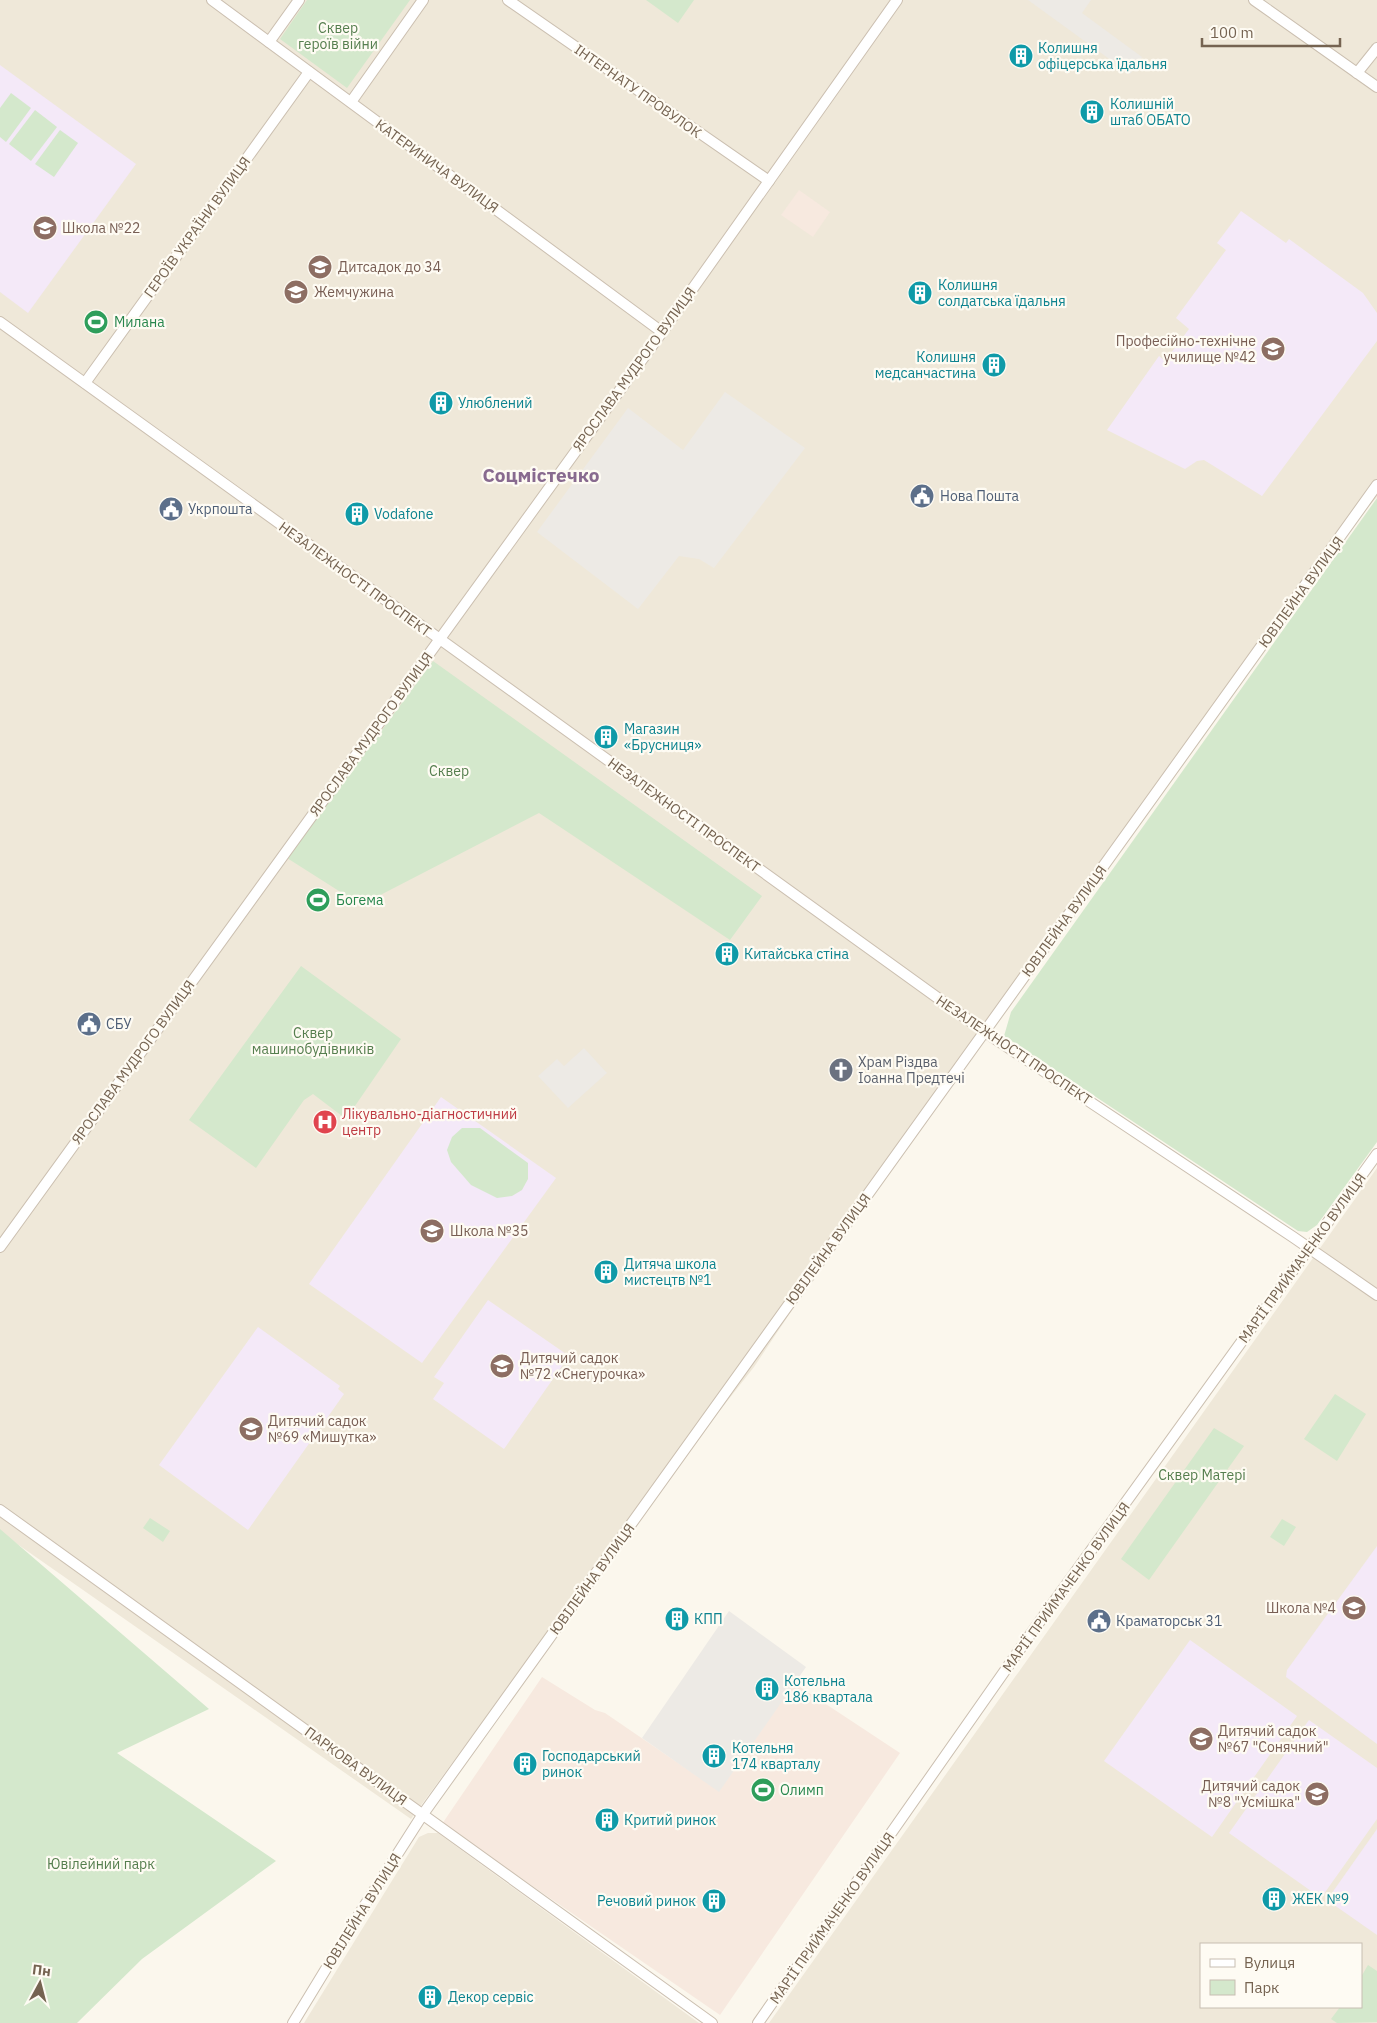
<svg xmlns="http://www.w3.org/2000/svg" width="1377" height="2023" font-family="'IBM Plex Sans',sans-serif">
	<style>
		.residential { fill: #efe8d9; fill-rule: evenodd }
		.commercial { fill: #f7e9df }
		.industrial { fill: #edeae5 }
		.education { fill: #f4e9f8 }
		.green { fill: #d4e8cc }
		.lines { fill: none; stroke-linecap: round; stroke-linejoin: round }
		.minor-casing { stroke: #cbbfb0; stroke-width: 12 }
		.minor { stroke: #fff; stroke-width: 10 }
		.labels { text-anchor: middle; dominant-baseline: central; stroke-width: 4.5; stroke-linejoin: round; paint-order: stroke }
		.park-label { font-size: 14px; fill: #557e4e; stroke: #fefbf3 }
		.culture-label { font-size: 14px; fill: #0d838f; stroke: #fefbf3; text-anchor: start }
		.street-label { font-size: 14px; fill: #756351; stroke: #fefbf3 }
		.education-label { font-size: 14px; fill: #785e54; stroke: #fefbf3; text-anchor: start }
		.leisure-label { font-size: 14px; fill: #27864d; stroke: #fefbf3; text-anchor: start }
		.service-label { font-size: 14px; fill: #4e5e75; stroke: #fefbf3; text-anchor: start }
		.worship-label { font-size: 14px; fill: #5b616d; stroke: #fefbf3; text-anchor: start }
		.health-label { font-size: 14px; fill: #be3a42; stroke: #fefbf3; text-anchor: start }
		.district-label { font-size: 19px; font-weight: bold; fill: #886a8f; stroke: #fefbf3 }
	</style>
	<rect width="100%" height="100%" fill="#fbf7ed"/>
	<g class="residential">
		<path d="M 0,0 L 1377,0 L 1377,497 L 1336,543 L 894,1158 L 754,1367 L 582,1586 L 411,1819 L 0,1532 Z"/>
		<path d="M 1377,1168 L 1377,2023 L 769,2023 ZM 1201,1944 L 1361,1944 L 1361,2007 L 1201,2007 Z"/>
		<path d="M 428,1833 L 438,1833 L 699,2023 L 304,2023 L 419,1837 Z"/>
	</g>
	<g class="commercial">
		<path d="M 799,190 L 830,212 L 813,237 L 781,215 Z"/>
		<path d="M 542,1677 L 595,1710 L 605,1713 L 719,1791 L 794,1683 L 900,1753 L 720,2015 L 442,1824 Z"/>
	</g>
	<g class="industrial">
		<path d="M 1028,0 L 1091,0 L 1082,13 L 1142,57 L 1130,74 Z"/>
		<path d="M 725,392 L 805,448 L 714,568 L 699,559 L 679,556 L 638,609 L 537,532 L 628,408 L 683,450 Z"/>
		<path d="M 584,1048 L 607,1073 L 568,1108 L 538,1076 L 557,1059 L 564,1066 Z"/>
		<path d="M 729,1611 L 806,1667 L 719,1792 L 642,1738 Z"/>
	</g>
	<g class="education">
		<path d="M 0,65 L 136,164 L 28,313 L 0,292 Z"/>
		<path d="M 1241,211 L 1286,243 L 1289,239 L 1363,293 L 1377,313 L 1377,341 L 1262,496 L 1204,460 L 1197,461 L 1185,469 L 1107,430 L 1159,356 L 1165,361 L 1189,329 L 1176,318 L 1226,250 L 1217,243 Z"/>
		<path d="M 441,1097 L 556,1178 L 422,1363 L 309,1284 Z"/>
		<path d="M 488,1300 L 569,1356 L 504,1449 L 433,1399 L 444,1383 L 434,1377 Z"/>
		<path d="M 258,1327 L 340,1386 L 338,1389 L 344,1394 L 248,1530 L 159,1465 Z"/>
		<path d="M 1377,1546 L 1377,1744 L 1286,1677 L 1287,1670 Z"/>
		<path d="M 1190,1640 L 1297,1716 L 1212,1837 L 1104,1761 Z"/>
		<path d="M 1309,1720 L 1377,1768 L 1377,1819 L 1321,1898 L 1229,1833 Z"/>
		<path d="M 1377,1829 L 1377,1935 L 1327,1900 Z"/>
	</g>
	<g class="green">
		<path d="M 307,0 L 410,0 L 347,88 L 280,39 Z"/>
		<path d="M 646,0 L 694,0 L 678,23 Z"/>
		<path d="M 11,93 L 31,108 L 6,142 L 0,137 L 0,108 Z"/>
		<path d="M 35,110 L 57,127 L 31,161 L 9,144 Z"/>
		<path d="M 60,130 L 78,143 L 54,177 L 35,164 Z"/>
		<path d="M 1377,498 L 1377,1142 L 1317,1225 L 1307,1232 L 1298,1231 L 1004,1036 L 1011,1012 Z"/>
		<path d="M 433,661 L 762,896 L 730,940 L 539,813 L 361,905 L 287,858 Z"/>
		<path d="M 301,966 L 401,1039 L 346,1119 L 313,1094 L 304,1100 L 256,1168 L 189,1120 Z"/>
		<path d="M 462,1128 L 480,1128 L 528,1163 L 528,1179 L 522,1190 L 512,1196 L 497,1198 L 471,1185 L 451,1162 L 447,1150 L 452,1137 Z"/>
		<path d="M 1335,1394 L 1366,1414 L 1337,1461 L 1304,1439 Z"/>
		<path d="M 1214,1428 L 1244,1446 L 1149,1580 L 1121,1559 Z"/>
		<path d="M 150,1518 L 170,1531 L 163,1542 L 143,1528 Z"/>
		<path d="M 1282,1519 L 1296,1527 L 1284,1546 L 1270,1537 Z"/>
		<path d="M 0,1529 L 209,1709 L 117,1753 L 276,1861 L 142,1959 L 77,2023 L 0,2023 Z"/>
		<path d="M 1368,1965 L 1377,1971 L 1377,2022 L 1337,2023 L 1331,2019 L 1340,2007 L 1361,2007 L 1361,1977 Z"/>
	</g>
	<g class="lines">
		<defs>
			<g id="minor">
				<path d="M 212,0 L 662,332"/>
				<path d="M 508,0 L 769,181"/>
				<path d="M 1254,0 L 1377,87"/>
				<path d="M 269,42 L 299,0"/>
				<path d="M 1357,73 L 1377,48"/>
				<path d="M 351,102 L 423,0"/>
				<path d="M 0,322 L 985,1032 L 1293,1237 L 1377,1295"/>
				<path d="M 85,383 L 309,72"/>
				<path d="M 0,1247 L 662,332 L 897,0"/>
				<path d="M 0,1510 L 712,2023"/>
				<path d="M 293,2023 L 363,1908 L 423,1814 L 1377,485"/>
				<path d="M 758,2023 L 1025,1642 L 1377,1154"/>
			</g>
		</defs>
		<use href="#minor" class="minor-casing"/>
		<use href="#minor" class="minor"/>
	</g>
	<defs>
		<symbol id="building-disc" viewBox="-11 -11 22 22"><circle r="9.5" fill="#0f9aa8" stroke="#fefbf3"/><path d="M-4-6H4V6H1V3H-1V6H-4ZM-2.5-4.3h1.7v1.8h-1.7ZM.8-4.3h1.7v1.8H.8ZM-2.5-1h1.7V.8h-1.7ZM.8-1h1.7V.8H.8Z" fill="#fff"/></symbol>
		<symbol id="school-disc" viewBox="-11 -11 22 22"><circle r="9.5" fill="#8d6e63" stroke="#fefbf3"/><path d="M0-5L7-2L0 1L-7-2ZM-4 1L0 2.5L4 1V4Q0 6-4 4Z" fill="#fff"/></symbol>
		<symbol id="stadium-disc" viewBox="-11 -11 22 22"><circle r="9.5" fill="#2e9e5b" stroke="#fefbf3"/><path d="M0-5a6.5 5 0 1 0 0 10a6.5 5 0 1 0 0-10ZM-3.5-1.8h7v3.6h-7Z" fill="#fff"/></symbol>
		<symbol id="university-disc" viewBox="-11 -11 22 22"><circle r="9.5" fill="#8d6e63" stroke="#fefbf3"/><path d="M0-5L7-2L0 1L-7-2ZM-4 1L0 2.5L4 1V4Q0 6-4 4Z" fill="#fff"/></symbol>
		<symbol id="civic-disc" viewBox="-11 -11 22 22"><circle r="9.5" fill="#5c6f8a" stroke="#fefbf3"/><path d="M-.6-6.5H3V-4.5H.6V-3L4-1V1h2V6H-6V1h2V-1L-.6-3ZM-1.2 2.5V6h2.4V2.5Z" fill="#fff"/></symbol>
		<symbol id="church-disc" viewBox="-11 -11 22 22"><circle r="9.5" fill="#6b7280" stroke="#fefbf3"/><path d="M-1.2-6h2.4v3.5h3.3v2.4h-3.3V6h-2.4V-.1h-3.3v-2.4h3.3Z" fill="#fff"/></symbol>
		<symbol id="hospital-disc" viewBox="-11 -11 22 22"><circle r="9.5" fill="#e0444e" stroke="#fefbf3"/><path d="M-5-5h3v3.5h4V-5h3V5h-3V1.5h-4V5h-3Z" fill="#fff"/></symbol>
	</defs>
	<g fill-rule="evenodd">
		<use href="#building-disc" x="1007" y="42" width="28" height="28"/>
		<use href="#building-disc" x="1078" y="98" width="28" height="28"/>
		<use href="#school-disc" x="31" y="214" width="28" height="28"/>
		<use href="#school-disc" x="306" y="253" width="28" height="28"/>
		<use href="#school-disc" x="282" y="278" width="28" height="28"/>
		<use href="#building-disc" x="906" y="279" width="28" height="28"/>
		<use href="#stadium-disc" x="82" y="308" width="28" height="28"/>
		<use href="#university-disc" x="1259" y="335" width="28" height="28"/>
		<use href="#building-disc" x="980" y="351" width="28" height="28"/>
		<use href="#building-disc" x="427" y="389" width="28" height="28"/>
		<use href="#civic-disc" x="908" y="482" width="28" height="28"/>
		<use href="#civic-disc" x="157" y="495" width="28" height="28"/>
		<use href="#building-disc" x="343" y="500" width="28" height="28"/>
		<use href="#building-disc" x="592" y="723" width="28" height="28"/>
		<use href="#stadium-disc" x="304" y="886" width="28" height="28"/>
		<use href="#building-disc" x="713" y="940" width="28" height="28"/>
		<use href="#civic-disc" x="75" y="1010" width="28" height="28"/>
		<use href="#church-disc" x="827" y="1056" width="28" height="28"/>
		<use href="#hospital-disc" x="311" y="1108" width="28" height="28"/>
		<use href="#school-disc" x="418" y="1217" width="28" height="28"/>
		<use href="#building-disc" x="592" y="1258" width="28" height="28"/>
		<use href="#school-disc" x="488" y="1352" width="28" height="28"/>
		<use href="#school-disc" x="237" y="1415" width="28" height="28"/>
		<use href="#school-disc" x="1340" y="1594" width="28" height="28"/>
		<use href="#building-disc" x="663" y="1605" width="28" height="28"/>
		<use href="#civic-disc" x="1085" y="1607" width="28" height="28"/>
		<use href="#building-disc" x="753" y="1675" width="28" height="28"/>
		<use href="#school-disc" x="1187" y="1725" width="28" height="28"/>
		<use href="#building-disc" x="700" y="1742" width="28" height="28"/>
		<use href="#building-disc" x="511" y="1750" width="28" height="28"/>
		<use href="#stadium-disc" x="749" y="1776" width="28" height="28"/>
		<use href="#school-disc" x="1303" y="1780" width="28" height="28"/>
		<use href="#building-disc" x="593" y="1806" width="28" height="28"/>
		<use href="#building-disc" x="1260" y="1885" width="28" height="28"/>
		<use href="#building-disc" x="700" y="1887" width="28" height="28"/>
		<use href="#building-disc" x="416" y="1983" width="28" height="28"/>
	</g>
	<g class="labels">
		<g class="park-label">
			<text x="338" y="28">Сквер<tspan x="338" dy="16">героїв війни</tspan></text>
			<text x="449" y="771">Сквер</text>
			<text x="313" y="1033">Сквер<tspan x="313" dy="16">машинобудівників</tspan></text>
			<text x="1202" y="1475">Сквер Матері</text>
			<text x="101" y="1864">Ювілейний парк</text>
		</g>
		<g class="culture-label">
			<text x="1038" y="48">Колишня<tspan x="1038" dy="16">офіцерська їдальня</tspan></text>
			<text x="1110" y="104">Колишній<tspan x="1110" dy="16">штаб ОБАТО</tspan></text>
			<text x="938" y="285">Колишня<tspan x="938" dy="16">солдатська їдальня</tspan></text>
			<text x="976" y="357" text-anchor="end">Колишня<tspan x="976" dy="16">медсанчастина</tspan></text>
			<text x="458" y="403">Улюблений</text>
			<text x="374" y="514">Vodafone</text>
			<text x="624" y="729">Магазин<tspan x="624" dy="16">«Брусниця»</tspan></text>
			<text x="744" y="954">Китайська стіна</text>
			<text x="624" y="1264">Дитяча школа<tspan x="624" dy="16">мистецтв №1</tspan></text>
			<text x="694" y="1619">КПП</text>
			<text x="784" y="1681">Котельна<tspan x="784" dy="16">186 квартала</tspan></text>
			<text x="732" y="1748">Котельня<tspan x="732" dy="16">174 кварталу</tspan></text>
			<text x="542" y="1756">Господарський<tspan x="542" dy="16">ринок</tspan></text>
			<text x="624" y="1820">Критий ринок</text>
			<text x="1292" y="1899">ЖЕК №9</text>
			<text x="696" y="1901" text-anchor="end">Речовий ринок</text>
			<text x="448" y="1997">Декор сервіс</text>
		</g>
		<g class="street-label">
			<text transform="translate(638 91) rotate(35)">ІНТЕРНАТУ ПРОВУЛОК</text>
			<text transform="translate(437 166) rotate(36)">КАТЕРИНИЧА ВУЛИЦЯ</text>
			<text transform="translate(197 227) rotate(-54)">ГЕРОЇВ УКРАЇНИ ВУЛИЦЯ</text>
			<text transform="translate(634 369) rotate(-54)">ЯРОСЛАВА МУДРОГО ВУЛИЦЯ</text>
			<text transform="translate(355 579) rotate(36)">НЕЗАЛЕЖНОСТІ ПРОСПЕКТ</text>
			<text transform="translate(1301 592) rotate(-54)">ЮВІЛЕЙНА ВУЛИЦЯ</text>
			<text transform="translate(371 734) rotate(-54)">ЯРОСЛАВА МУДРОГО ВУЛИЦЯ</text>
			<text transform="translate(684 815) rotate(36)">НЕЗАЛЕЖНОСТІ ПРОСПЕКТ</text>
			<text transform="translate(1064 921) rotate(-54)">ЮВІЛЕЙНА ВУЛИЦЯ</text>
			<text transform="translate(1014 1050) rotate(34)">НЕЗАЛЕЖНОСТІ ПРОСПЕКТ</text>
			<text transform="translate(133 1062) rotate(-54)">ЯРОСЛАВА МУДРОГО ВУЛИЦЯ</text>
			<text transform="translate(828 1249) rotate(-54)">ЮВІЛЕЙНА ВУЛИЦЯ</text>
			<text transform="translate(1302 1258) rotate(-54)">МАРІЇ ПРИЙМАЧЕНКО ВУЛИЦЯ</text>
			<text transform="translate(592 1579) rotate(-54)">ЮВІЛЕЙНА ВУЛИЦЯ</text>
			<text transform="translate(1066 1587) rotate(-54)">МАРІЇ ПРИЙМАЧЕНКО ВУЛИЦЯ</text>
			<text transform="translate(356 1766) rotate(36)">ПАРКОВА ВУЛИЦЯ</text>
			<text transform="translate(362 1911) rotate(-58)">ЮВІЛЕЙНА ВУЛИЦЯ</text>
			<text transform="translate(832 1918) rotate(-55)">МАРІЇ ПРИЙМАЧЕНКО ВУЛИЦЯ</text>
		</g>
		<g class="education-label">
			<text x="62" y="228">Школа №22</text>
			<text x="338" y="267">Дитсадок до 34</text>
			<text x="314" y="292">Жемчужина</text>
			<text x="1256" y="341" text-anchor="end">Професійно-технічне<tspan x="1256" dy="16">училище №42</tspan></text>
			<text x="450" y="1231">Школа №35</text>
			<text x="520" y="1358">Дитячий садок<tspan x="520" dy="16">№72 «Снегурочка»</tspan></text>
			<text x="268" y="1421">Дитячий садок<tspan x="268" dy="16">№69 «Мишутка»</tspan></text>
			<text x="1336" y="1608" text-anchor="end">Школа №4</text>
			<text x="1218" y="1731">Дитячий садок<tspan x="1218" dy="16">№67 "Сонячний"</tspan></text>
			<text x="1300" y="1786" text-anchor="end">Дитячий садок<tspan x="1300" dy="16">№8 "Усмішка"</tspan></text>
		</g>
		<g class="leisure-label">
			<text x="114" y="322">Милана</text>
			<text x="336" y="900">Богема</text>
			<text x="780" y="1790">Олимп</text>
		</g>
		<g class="service-label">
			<text x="940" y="496">Нова Пошта</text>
			<text x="188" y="509">Укрпошта</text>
			<text x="106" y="1024">СБУ</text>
			<text x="1116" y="1621">Краматорськ 31</text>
		</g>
		<g class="worship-label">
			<text x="858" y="1062">Храм Різдва<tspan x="858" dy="16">Іоанна Предтечі</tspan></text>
		</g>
		<g class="health-label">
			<text x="342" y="1114">Лікувально-діагностичний<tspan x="342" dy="16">центр</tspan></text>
		</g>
		<g class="district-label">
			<text x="541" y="475">Соцмістечко</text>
		</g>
	</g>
	<rect x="1200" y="1943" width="162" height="65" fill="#fefbf3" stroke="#c7beb2"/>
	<rect x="1210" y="1959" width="25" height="8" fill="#ffffff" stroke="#c7beb2"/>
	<text x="1244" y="1968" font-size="15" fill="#756351">Вулиця</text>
	<rect x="1210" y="1980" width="25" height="15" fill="#d4e8cc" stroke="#c7beb2"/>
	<text x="1244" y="1993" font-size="15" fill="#756351">Парк</text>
	<g transform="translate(40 1983) rotate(7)" stroke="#fefbf3" stroke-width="4" paint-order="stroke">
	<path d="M0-4L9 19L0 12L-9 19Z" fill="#756351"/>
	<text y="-8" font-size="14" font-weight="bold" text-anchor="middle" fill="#756351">Пн</text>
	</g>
	<path d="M1202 38v8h138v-8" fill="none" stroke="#756351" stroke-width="2.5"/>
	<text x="1210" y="38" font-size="15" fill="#756351" stroke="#fefbf3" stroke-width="4" paint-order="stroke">100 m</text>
</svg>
